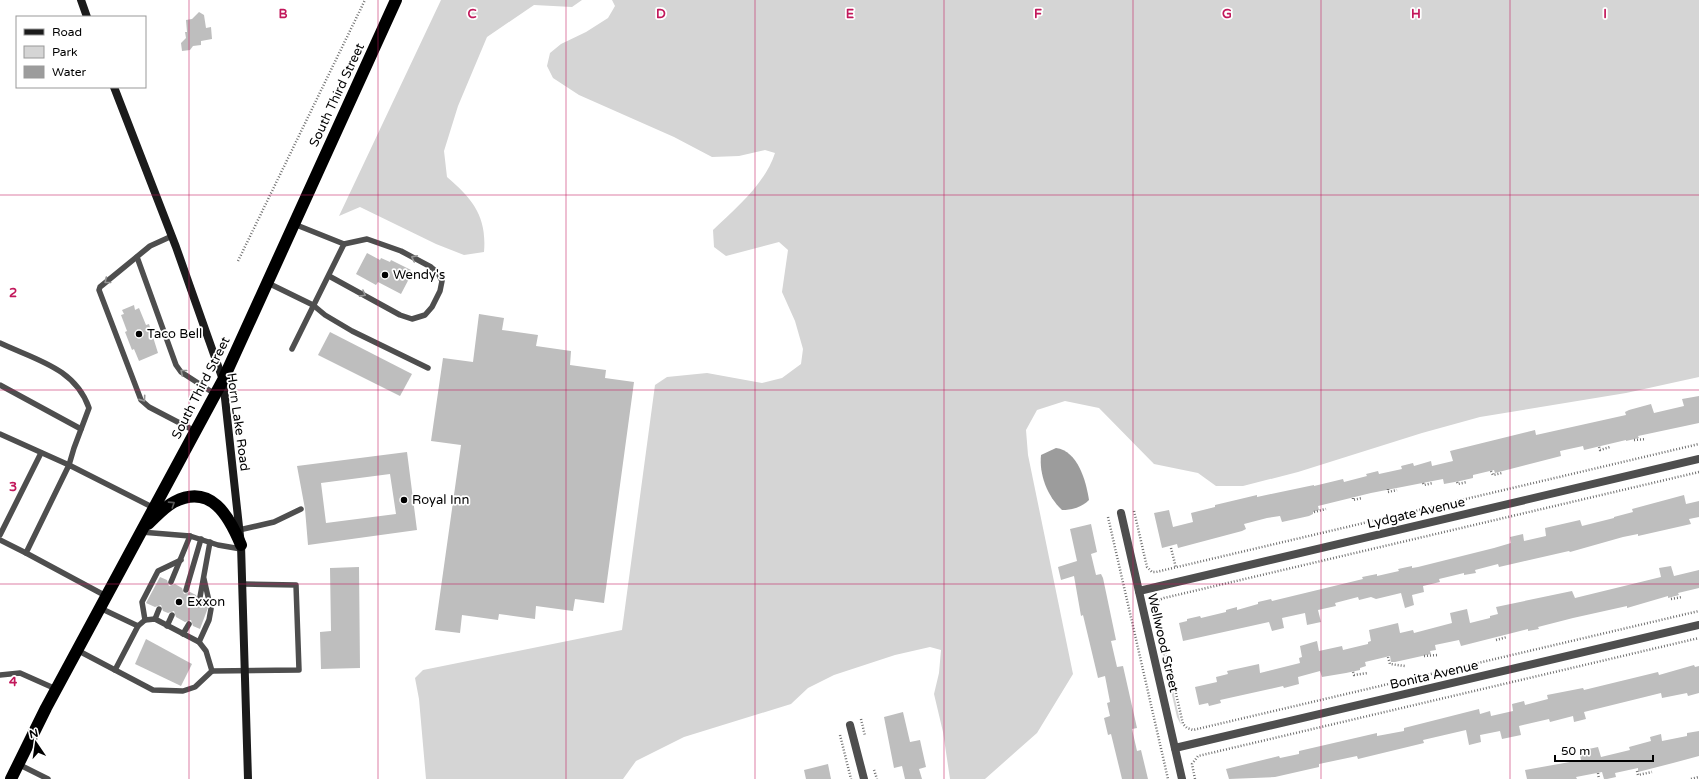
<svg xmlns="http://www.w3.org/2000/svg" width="1699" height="779" font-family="'Varela Round',sans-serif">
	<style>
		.green { fill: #d5d5d5 }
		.water { fill: #9c9c9c }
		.building { fill: #bebebe; fill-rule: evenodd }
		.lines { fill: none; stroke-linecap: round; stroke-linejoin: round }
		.path { stroke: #707070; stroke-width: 2.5; stroke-dasharray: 1 2; stroke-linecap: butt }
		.lane { stroke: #4e4e4e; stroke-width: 5.5 }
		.street { stroke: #4e4e4e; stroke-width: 8 }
		.secondary { stroke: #1b1b1b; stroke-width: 8 }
		.highway { stroke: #000; stroke-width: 12 }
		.oneway { stroke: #959595 }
		.oneway2 { stroke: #595959 }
		.grid { fill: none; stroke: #c2185b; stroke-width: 1; stroke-opacity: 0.55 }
		.poi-dot { fill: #000; stroke: #fff; stroke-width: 1.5 }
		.labels { text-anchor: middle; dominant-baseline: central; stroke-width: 3.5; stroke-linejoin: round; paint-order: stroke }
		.street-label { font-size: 13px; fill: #000; stroke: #fff }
		.poi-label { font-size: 13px; fill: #000; stroke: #fff; text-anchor: start }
		.grid-label { font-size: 13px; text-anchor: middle; font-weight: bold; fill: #c2185b; stroke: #fff; stroke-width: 3.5; stroke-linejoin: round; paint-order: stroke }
	</style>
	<rect width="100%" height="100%" fill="#fff"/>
	<g class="green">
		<path d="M 441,0 L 582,0 L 572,7 L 534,5 L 487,37 L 458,106 L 444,151 L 447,177 C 473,199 487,217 484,252 L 464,255 L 436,244 L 360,207 L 339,216 Z"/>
		<path d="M 612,0 L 1699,0 L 1699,377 L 1626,393 L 1480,417 L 1422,433 L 1298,472 L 1243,486 L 1216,486 L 1198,473 L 1154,464 L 1099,408 L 1065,401 L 1037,410 L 1026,430 L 1028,455 L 1073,674 L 1037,733 L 985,779 L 950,779 L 943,732 L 934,694 L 939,673 L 941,650 L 930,647 L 895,655 L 834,675 L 808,688 L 791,704 L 684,737 L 636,761 L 623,779 L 426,779 L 419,699 L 415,678 L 423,670 L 622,630 L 655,385 L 667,377 L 707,373 L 762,383 L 782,378 L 801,364 L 803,349 L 795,321 L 782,292 L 788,250 L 779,242 L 726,256 L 714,247 L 713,230 C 736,208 765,184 775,153 L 765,150 L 739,156 L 712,157 L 674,137 L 579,95 L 553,78 L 547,66 L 550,53 L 561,44 L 586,32 L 608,18 L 615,6 Z"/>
		<path d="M 1154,607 L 1181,725 L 1177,717 L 1154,616 Z"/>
	</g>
	<path class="water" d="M 1056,448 C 1078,451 1086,481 1089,500 C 1082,507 1072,510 1062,510 C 1047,496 1039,474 1041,455 Z"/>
	<g class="building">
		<path d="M 199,12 L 204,15 L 206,28 L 211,27 L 212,39 L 201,41 L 201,45 L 193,46 L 190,50 L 182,51 L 181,43 L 186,38 L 185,32 L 187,32 L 186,20 L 192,19 Z"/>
		<path d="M 367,253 L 380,260 L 381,258 L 390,262 L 391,260 L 411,270 L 410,272 L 412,273 L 401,294 L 378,282 L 376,285 L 356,274 Z"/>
		<path d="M 134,305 L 135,310 L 139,308 L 146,325 L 149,324 L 158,353 L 139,361 L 134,349 L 132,350 L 125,332 L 127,331 L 121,315 L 124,314 L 122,310 Z"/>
		<path d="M 479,314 L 504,318 L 502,330 L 538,335 L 536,346 L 571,351 L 570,365 L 606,370 L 605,378 L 634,382 L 604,603 L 575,599 L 573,611 L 536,606 L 535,619 L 499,614 L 498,620 L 462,615 L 460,633 L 435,630 L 461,445 L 431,441 L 443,358 L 473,362 Z"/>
		<path d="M 330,332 L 412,374 L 400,396 L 318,355 Z"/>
		<path d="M 1699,396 L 1699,423 L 1638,436 L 1639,438 L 1626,441 L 1626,440 L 1584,450 L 1583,446 L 1560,451 L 1561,456 L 1495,473 L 1494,470 L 1473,475 L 1473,478 L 1460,481 L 1444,484 L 1443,479 L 1371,493 L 1318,506 L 1319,510 L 1313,512 L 1313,514 L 1309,516 L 1282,522 L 1280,516 L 1267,518 L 1244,524 L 1246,529 L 1242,531 L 1178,548 L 1177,544 L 1162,548 L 1154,513 L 1169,510 L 1173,527 L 1193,522 L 1191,513 L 1215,507 L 1215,505 L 1257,495 L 1257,497 L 1314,485 L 1314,486 L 1343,479 L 1344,482 L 1367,476 L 1366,474 L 1378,471 L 1379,474 L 1402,469 L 1401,466 L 1413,463 L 1414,466 L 1431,461 L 1432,466 L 1453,461 L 1450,451 L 1535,430 L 1536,435 L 1626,415 L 1625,412 L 1629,410 L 1651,404 L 1654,413 L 1684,406 L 1682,399 Z"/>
		<path d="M 407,452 L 417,530 L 308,545 L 305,509 L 297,466 ZM 390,474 L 396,514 L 326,523 L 321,483 Z"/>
		<path d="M 1684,495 L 1686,504 L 1699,501 L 1699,517 L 1689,519 L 1691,524 L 1638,536 L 1638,534 L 1623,537 L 1570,552 L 1569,551 L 1499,567 L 1498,564 L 1475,570 L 1476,573 L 1464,575 L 1464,573 L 1439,579 L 1440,582 L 1423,586 L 1424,592 L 1412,595 L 1414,605 L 1405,608 L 1401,593 L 1376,599 L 1371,597 L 1359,600 L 1358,597 L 1335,603 L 1336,606 L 1318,610 L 1321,622 L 1307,625 L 1305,613 L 1282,618 L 1284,628 L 1272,631 L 1269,622 L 1183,641 L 1179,623 L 1187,621 L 1187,619 L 1200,616 L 1201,618 L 1226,612 L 1226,610 L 1237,607 L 1237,610 L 1258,604 L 1258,602 L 1271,599 L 1272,601 L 1363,579 L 1362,577 L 1377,574 L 1377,576 L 1399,571 L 1398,569 L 1412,566 L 1412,568 L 1418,567 L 1494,548 L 1511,543 L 1510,537 L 1523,534 L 1524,541 L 1546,536 L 1545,528 L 1580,520 L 1582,526 L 1614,518 L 1614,517 L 1633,512 L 1632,509 Z"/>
		<path d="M 1091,524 L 1097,552 L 1091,554 L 1096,575 L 1101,574 L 1103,578 L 1116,640 L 1111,641 L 1117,667 L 1123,666 L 1137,728 L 1132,729 L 1137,751 L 1141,750 L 1148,779 L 1122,779 L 1111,734 L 1108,735 L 1104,718 L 1110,716 L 1107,703 L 1110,702 L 1105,676 L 1098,678 L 1083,615 L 1081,616 L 1074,576 L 1061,580 L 1058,567 L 1077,561 L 1070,529 Z"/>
		<path d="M 1671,566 L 1674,576 L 1699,570 L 1699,588 L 1678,593 L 1679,595 L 1668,598 L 1668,596 L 1627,608 L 1627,606 L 1573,618 L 1538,627 L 1539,629 L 1528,631 L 1528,629 L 1465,645 L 1461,646 L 1459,640 L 1435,645 L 1436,650 L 1430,651 L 1431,654 L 1395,662 L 1391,662 L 1390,656 L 1365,662 L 1366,666 L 1360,668 L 1360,670 L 1346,673 L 1322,677 L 1320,671 L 1298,677 L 1299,684 L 1284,688 L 1283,686 L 1220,700 L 1221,703 L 1209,706 L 1208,703 L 1199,705 L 1195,687 L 1217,682 L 1216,677 L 1228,674 L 1227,671 L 1259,664 L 1260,673 L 1300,663 L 1299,658 L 1302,657 L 1300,646 L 1317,641 L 1319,651 L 1342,646 L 1343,650 L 1368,644 L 1368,642 L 1371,641 L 1369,630 L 1398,623 L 1400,633 L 1413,630 L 1414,633 L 1452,623 L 1450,613 L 1467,609 L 1470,623 L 1490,618 L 1490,616 L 1498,614 L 1496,607 L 1572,591 L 1575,598 L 1661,577 L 1659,568 Z"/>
		<path d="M 359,567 L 360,668 L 321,669 L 320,632 L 331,631 L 330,568 Z"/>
		<path d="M 160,577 L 167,580 L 169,586 L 175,584 L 182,588 L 184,594 L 190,592 L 196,595 L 198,600 L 201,601 L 204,599 L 206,604 L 209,605 L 200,629 L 193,626 L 191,620 L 185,622 L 176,617 L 174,611 L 168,613 L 163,611 L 161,605 L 155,607 L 146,603 Z"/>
		<path d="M 146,639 L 192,664 L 181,686 L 135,664 Z"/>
		<path d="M 1694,665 L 1695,667 L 1699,666 L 1699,693 L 1688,696 L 1687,693 L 1662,698 L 1661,693 L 1584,712 L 1586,719 L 1574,722 L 1573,716 L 1550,722 L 1549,719 L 1519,726 L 1521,735 L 1502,739 L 1500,731 L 1480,735 L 1481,742 L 1469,745 L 1466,730 L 1423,740 L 1424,743 L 1358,759 L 1357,756 L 1319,764 L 1319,767 L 1275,777 L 1229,779 L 1226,769 L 1279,756 L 1280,758 L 1299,754 L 1299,751 L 1377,733 L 1377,736 L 1404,731 L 1404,728 L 1479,709 L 1480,714 L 1490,711 L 1491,716 L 1513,711 L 1512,704 L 1524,701 L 1525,705 L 1548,699 L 1547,695 L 1583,688 L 1584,690 L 1658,672 L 1659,675 Z"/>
		<path d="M 903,712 L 910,742 L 920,740 L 926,767 L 919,769 L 922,779 L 905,779 L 902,766 L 894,768 L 884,717 Z"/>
		<path d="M 1699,731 L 1699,756 L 1673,763 L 1638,772 L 1638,768 L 1615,773 L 1616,777 L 1607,779 L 1604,779 L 1602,772 L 1576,777 L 1577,779 L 1527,779 L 1525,770 L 1581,760 L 1579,751 L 1598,747 L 1601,757 L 1630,750 L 1629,747 L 1651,741 L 1650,737 L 1661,734 L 1662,741 L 1687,736 L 1687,733 Z"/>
		<path d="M 828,764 L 831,779 L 806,779 L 804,770 Z"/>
	</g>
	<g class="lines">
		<g class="path">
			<path d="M 238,261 L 365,0"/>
			<path d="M 1634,440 L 1646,439"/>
			<path d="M 1599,447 L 1600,450 L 1610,447"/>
			<path d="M 1491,471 L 1493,475 L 1502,473"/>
			<path d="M 1699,472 L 1164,598 L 1159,600 L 1156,607 L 1183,724 L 1187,728 L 1193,730 L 1699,611"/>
			<path d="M 1457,482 L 1458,484 L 1467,482"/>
			<path d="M 1423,483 L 1424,485 L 1433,483"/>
			<path d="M 1388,489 L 1388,492 L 1397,490"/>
			<path d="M 1353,498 L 1353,500 L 1362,498"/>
			<path d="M 1134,511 L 1147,567 L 1152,572 L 1156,572 L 1699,444"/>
			<path d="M 1314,512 L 1326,509"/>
			<path d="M 1108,517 L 1168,779"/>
			<path d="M 1171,548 L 1176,568"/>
			<path d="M 1671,599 L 1682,597"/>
			<path d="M 1496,640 L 1507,637"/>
			<path d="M 1424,656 L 1438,655"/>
			<path d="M 1388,657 L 1390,664 L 1405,666"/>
			<path d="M 1353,672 L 1354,675 L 1368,673"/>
			<path d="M 861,719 L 865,736"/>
			<path d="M 840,735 L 851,779"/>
			<path d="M 874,770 L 877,779"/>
			<path d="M 1637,771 L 1638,775 L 1652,772"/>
			<path d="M 1598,773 L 1599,779"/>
			<path d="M 1195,779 L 1192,764 L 1198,756 L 1699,638"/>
			<path d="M 1691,779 L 1699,777"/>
		</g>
		<g class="lane">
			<path d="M 294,224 L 344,244 L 367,239 L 401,251 L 431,267 L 438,273 L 442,281 L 440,291 L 432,307 L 425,315 L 412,319 L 400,315 L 329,276"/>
			<path d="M 172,236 L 150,246 L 100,287 L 99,290 L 141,400 L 149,407 L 195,431"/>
			<path d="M 137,257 L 176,365 L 181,372 L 215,394"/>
			<path d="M 268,283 L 313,305 L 325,315 L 352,331 L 428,368"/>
			<path d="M 0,343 C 36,360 75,368 89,408 L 74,448 L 69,465 L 0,434"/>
			<path d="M 292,349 L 344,244"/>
			<path d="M 0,385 L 81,429"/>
			<path d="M 239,530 L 274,522 L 301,509"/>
			<path d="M 141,532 L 190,536"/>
			<path d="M 0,535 L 41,453"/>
			<path d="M 0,540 L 26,553"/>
			<path d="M 204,579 L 209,601"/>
			<path d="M 171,582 L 190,536 L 218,545 L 241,549"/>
			<path d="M 186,590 L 201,539"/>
			<path d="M 106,596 L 26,553 L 69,465 L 154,508"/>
			<path d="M 200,597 L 210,542"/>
			<path d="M 100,608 L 138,626 L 145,620 L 155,619 L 199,642 L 206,651 L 212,671"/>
			<path d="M 155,619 L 159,609"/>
			<path d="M 145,620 L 142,602 L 158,571 L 181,560"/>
			<path d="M 167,626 L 172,615"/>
			<path d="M 183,634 L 189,624"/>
			<path d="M 199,642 L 209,620 L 211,609"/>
			<path d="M 77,650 L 153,690 L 183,691 L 195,687 L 212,671 L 299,670 L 296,585 L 243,584"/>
			<path d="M 115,670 L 138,626"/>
			<path d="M 0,675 L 20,673 L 56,689"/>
			<path d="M 18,764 L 48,779"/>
		</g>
		<g class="street">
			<path d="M 1121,513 L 1182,779"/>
			<path d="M 1139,591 L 1699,459"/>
			<path d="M 850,725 L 864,779"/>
			<path d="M 1175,748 L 1699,625"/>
		</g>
		<g class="secondary">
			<path d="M 81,0 L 87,17"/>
			<path d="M 114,87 L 176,247 L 223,380 L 241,545 L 248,779"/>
		</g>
		<g class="highway">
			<path d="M 148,524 C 156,517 164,507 174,502 C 211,483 229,516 241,545"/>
			<path d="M 11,779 L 46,708 L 223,380 L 396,0"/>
		</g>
	</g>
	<defs><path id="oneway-chevron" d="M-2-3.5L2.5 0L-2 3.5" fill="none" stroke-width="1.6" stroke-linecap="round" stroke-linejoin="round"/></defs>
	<g class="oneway">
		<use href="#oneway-chevron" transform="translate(414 258) rotate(-153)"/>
		<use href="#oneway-chevron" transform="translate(107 281) rotate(141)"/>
		<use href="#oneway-chevron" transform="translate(363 294) rotate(29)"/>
		<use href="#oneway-chevron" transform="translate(183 372) rotate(-141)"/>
		<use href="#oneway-chevron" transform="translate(143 399) rotate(55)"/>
	</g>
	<use class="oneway2" href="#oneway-chevron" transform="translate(172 504) rotate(-33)"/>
	<path class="grid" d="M 189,0 L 189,779M 378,0 L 378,779M 566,0 L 566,779M 755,0 L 755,779M 944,0 L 944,779M 1133,0 L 1133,779M 1321,0 L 1321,779M 1510,0 L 1510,779M 0,195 L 1699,195M 0,390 L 1699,390M 0,584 L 1699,584"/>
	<g class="poi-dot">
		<circle cx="385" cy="275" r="4"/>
		<circle cx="139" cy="334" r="4"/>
		<circle cx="404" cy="500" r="4"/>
		<circle cx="179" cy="602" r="4"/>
	</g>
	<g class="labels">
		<g class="street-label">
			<text transform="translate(337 95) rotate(-65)">South Third Street</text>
			<text transform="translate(201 388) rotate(-63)">South Third Street</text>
			<text transform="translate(238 422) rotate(82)">Horn Lake Road</text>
			<text transform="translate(1416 513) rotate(-13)">Lydgate Avenue</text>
			<text transform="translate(1163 643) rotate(77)">Wellwood Street</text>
			<text transform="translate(1434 675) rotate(-13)">Bonita Avenue</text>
		</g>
		<g class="poi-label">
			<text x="393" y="275">Wendy's</text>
			<text x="147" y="334">Taco Bell</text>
			<text x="412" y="500">Royal Inn</text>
			<text x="187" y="602">Exxon</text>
		</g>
	</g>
	<g class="grid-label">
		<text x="283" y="18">B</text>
		<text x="472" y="18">C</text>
		<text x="661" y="18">D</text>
		<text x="850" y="18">E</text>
		<text x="1038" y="18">F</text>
		<text x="1227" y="18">G</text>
		<text x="1416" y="18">H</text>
		<text x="1605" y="18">I</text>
		<text x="13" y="297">2</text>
		<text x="13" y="491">3</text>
		<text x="13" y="686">4</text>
	</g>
	<rect x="16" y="16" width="130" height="72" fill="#ffffff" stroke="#999999"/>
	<rect x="24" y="29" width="20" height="6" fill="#1b1b1b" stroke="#999999"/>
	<text x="52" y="36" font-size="12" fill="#000000">Road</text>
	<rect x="24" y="46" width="20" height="12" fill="#d5d5d5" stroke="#999999"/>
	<text x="52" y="56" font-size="12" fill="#000000">Park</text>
	<rect x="24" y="66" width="20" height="12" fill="#9c9c9c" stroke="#999999"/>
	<text x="52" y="76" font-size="12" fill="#000000">Water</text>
	<g transform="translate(36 743) rotate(347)" stroke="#ffffff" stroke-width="3" paint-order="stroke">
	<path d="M0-3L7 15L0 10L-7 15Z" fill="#000000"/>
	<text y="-6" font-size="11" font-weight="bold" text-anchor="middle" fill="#000000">N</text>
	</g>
	<path d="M1555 755v6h98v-6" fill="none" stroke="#000000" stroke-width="2"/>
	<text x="1561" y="755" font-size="12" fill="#000000" stroke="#ffffff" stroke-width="3" paint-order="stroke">50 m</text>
</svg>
